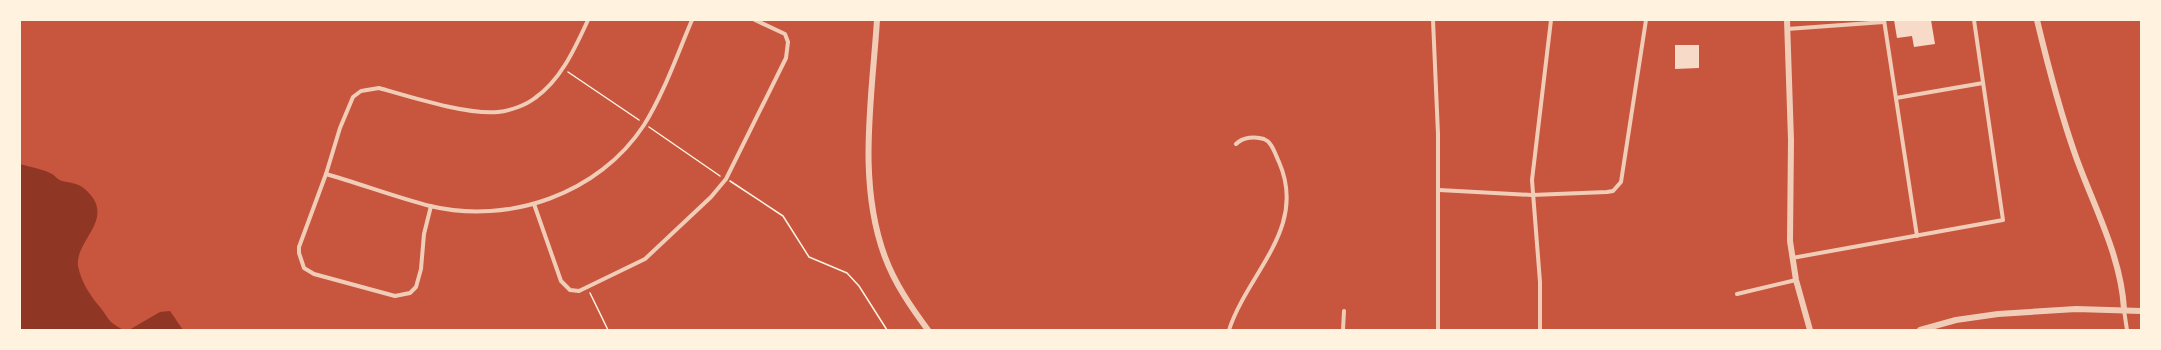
<svg xmlns="http://www.w3.org/2000/svg" width="2161" height="350" font-family="Ubuntu,sans-serif">
	<style>
		.water { fill: #8f3625 }
		.building { fill: #f7dbc8 }
		.lines { fill: none; stroke-linecap: round; stroke-linejoin: round }
		.path { stroke: #fff3e0; stroke-width: 1.5 }
		.minor { stroke: #f1ccb7; stroke-width: 4 }
		.tertiary { stroke: #f1ccb7; stroke-width: 6 }
	</style>
	<rect width="100%" height="100%" fill="#c8553d"/>
	<g class="water">
		<path d="M 20,164 C 30,167 43,169 52,174 C 55,176 58,180 62,181 C 71,183 79,183 87,191 C 116,219 75,240 78,266 C 81,281 89,294 99,306 C 110,319 106,321 124,330 L 20,330 Z"/>
		<path d="M 170,311 L 183,330 L 129,330 L 160,312 Z"/>
	</g>
	<g class="building">
		<path d="M 1894,20 L 1931,20 L 1935,44 L 1914,47 L 1912,36 L 1897,38 Z"/>
		<path d="M 1675,45 L 1699,45 L 1699,68 L 1675,69 Z"/>
	</g>
	<g class="lines">
		<g class="path">
			<path d="M 568,72 L 639,120"/>
			<path d="M 649,127 L 720,176"/>
			<path d="M 730,181 L 783,216 L 809,257 L 847,273 L 859,286 L 887,330"/>
			<path d="M 590,293 L 608,330"/>
		</g>
		<g class="minor">
			<path d="M 1433,20 L 1438,134 L 1438,330"/>
			<path d="M 1884,20 L 1917,236"/>
			<path d="M 1787,29 L 1884,22"/>
			<path d="M 1896,98 L 1983,83"/>
			<path d="M 326,174 C 361,184 395,197 430,206 C 509,225 599,194 644,125 C 664,93 677,55 692,20"/>
			<path d="M 1439,190 L 1532,195 L 1607,192 L 1613,191 L 1621,182 L 1646,20"/>
			<path d="M 534,204 L 561,281 L 570,290 L 579,291 L 645,259 L 711,197 L 726,179 L 786,58 L 788,42 L 785,34 L 755,20"/>
			<path d="M 431,206 L 424,234 L 421,269 L 416,287 L 410,293 L 395,296 L 314,274 L 304,268 L 299,253 L 299,247 L 326,174 L 340,128 L 353,97 L 361,91 L 379,88 C 411,97 467,115 498,112 C 510,111 526,105 535,98 C 561,80 575,48 588,20"/>
			<path d="M 1792,258 L 2003,220 L 1974,20"/>
			<path d="M 1737,294 L 1796,280"/>
			<path d="M 2124,310 L 2127,330"/>
			<path d="M 1229,330 C 1248,272 1308,228 1279,162 C 1275,154 1272,142 1264,139 C 1255,136 1243,137 1236,144"/>
			<path d="M 1343,330 L 1344,311"/>
			<path d="M 1540,330 L 1540,282 L 1532,180 L 1551,20"/>
		</g>
		<g class="tertiary">
			<path d="M 877,20 C 872,98 857,182 885,257 C 895,284 911,307 928,330"/>
			<path d="M 1787,20 L 1791,140 L 1790,241 L 1796,280 L 1810,330"/>
			<path d="M 2037,20 C 2048,66 2060,112 2076,157 C 2094,207 2121,256 2124,309"/>
			<path d="M 1920,330 L 1956,320 L 1998,314 L 2076,309 L 2141,311"/>
		</g>
	</g>
	<rect width="2161" height="350" fill="none" stroke="#fff3e0" stroke-width="42"/>
</svg>
